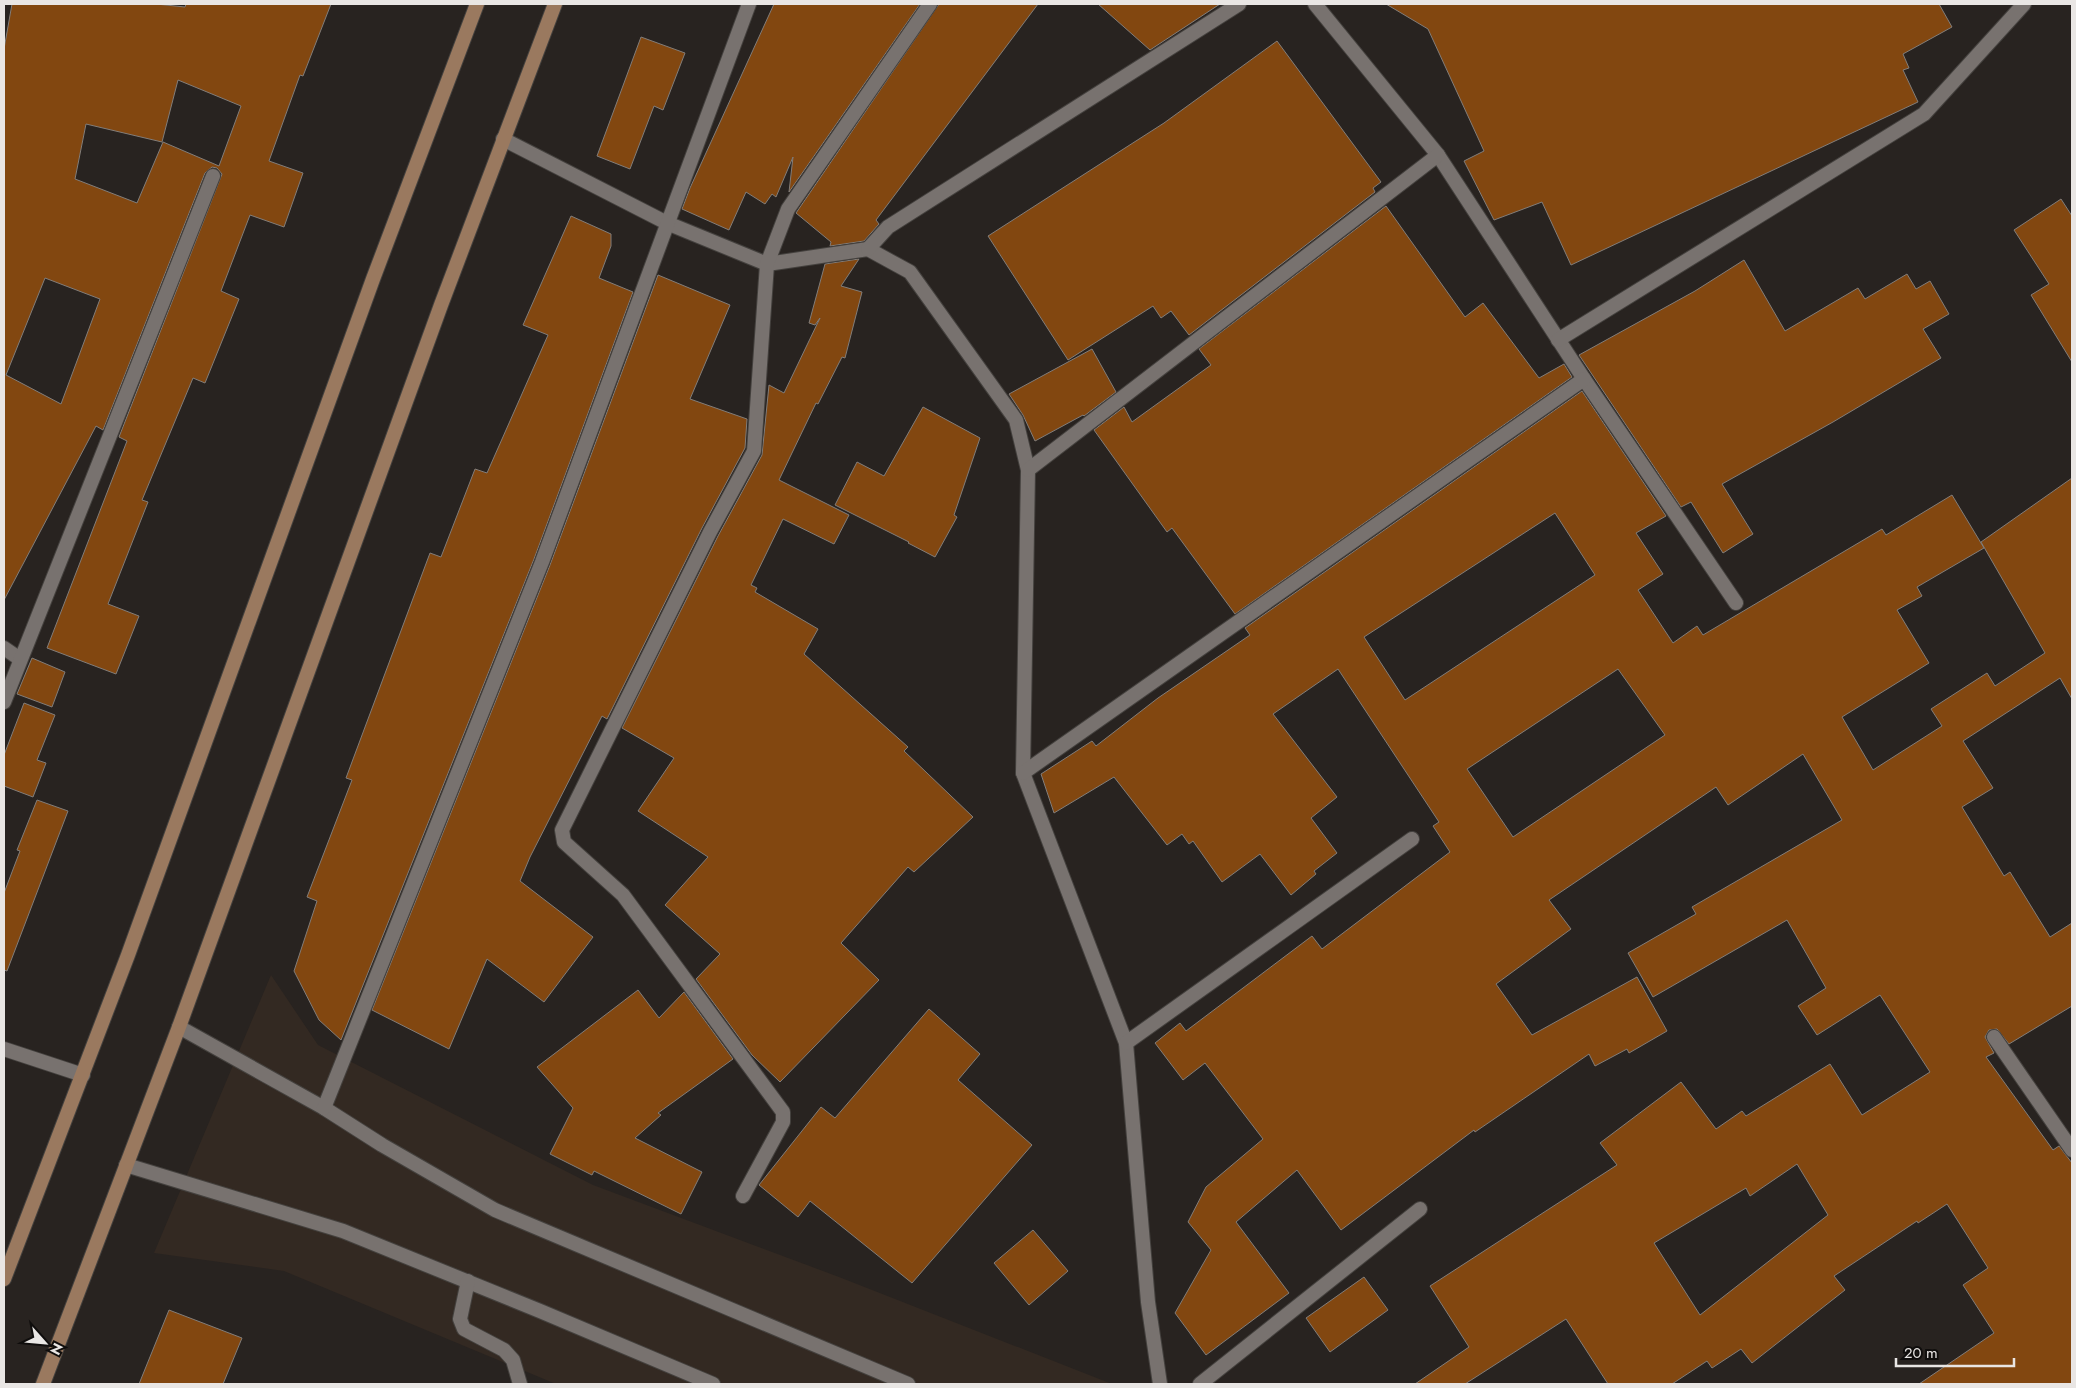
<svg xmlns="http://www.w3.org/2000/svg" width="2076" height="1388" font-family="Jost,sans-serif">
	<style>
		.built { fill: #332922 }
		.building { fill: #824710; stroke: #827d79; fill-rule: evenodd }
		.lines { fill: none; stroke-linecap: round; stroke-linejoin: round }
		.minor-casing { stroke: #44413e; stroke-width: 16 }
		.secondary-casing { stroke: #44413e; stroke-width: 16 }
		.minor { stroke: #78726f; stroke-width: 14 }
		.secondary { stroke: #9a795f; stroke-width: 14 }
	</style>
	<rect width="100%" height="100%" fill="#282320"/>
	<path class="built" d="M 271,975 L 318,1045 L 593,1185 L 839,1277 L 1112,1384 L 556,1384 L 284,1271 L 154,1253 Z"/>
	<g class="building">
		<path d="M 12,4 L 156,4 L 185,7 L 186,4 L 331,4 L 303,76 L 300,75 L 269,161 L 303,173 L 284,227 L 250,215 L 221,291 L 239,299 L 205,383 L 193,378 L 142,500 L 148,502 L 108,604 L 139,616 L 116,674 L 47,648 L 127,441 L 119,437 L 222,174 L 217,168 L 212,167 L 205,173 L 103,430 L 96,426 L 4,600 L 4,49 ZM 178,80 L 241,106 L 219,166 L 163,142 L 137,203 L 75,179 L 86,124 L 162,142 ZM 45,278 L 100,299 L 61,404 L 6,375 Z"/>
		<path d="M 774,4 L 920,4 L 789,192 L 793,157 L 776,197 L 772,194 L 765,204 L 746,192 L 729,230 L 682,209 L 690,188 Z"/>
		<path d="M 939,4 L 1038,4 L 876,220 L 879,224 L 864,241 L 830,246 L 831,242 L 796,213 Z"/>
		<path d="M 1098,4 L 1220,4 L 1150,50 Z"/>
		<path d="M 1386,4 L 1939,4 L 1952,27 L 1903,54 L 1909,68 L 1903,70 L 1918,102 L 1571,265 L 1542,202 L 1494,220 L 1464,161 L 1484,151 L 1428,29 Z"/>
		<path d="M 641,37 L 685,53 L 663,110 L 654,106 L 630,169 L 597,156 Z"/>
		<path d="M 1277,41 L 1381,182 L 1373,188 L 1375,192 L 1189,335 L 1171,311 L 1161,318 L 1153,306 L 1068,360 L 988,236 L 1164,123 Z"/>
		<path d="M 2061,199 L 2072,216 L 2072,362 L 2031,295 L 2049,284 L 2014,230 Z"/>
		<path d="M 1386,206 L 1465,317 L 1483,303 L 1539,378 L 1564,364 L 1572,377 L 1235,614 L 1172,528 L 1167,532 L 1094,430 L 1124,407 L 1132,422 L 1211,365 L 1199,349 Z"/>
		<path d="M 571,216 L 611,234 L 611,246 L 599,278 L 633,292 L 534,559 L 341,1040 L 319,1020 L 294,971 L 317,901 L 307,897 L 352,780 L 346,778 L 430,553 L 441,557 L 475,469 L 487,473 L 548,335 L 523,325 Z"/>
		<path d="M 859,259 L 841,286 L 862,292 L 845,358 L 842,357 L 818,404 L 816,403 L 779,480 L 849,515 L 834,544 L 783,519 L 751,585 L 757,588 L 755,592 L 818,629 L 804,654 L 908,747 L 904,751 L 973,817 L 914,872 L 908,867 L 841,943 L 879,980 L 780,1082 L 752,1055 L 696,979 L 720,954 L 665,905 L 708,857 L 638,811 L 674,758 L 622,728 L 718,536 L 762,455 L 769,385 L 784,393 L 820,318 L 815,325 L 809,323 L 825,264 Z"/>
		<path d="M 1744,260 L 1785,331 L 1858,288 L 1865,299 L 1907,274 L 1916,289 L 1930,281 L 1949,314 L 1923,329 L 1941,358 L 1833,422 L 1722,484 L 1753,534 L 1723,553 L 1691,502 L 1681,507 L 1579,355 L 1695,291 Z"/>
		<path d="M 658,275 L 730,305 L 690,399 L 747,419 L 745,448 L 702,528 L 607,719 L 602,716 L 530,857 L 520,881 L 593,937 L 544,1002 L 487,959 L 449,1049 L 372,1010 L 550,565 Z"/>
		<path d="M 1092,349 L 1116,392 L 1084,416 L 1083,415 L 1035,441 L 1023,415 L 1009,394 Z"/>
		<path d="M 1582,391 L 1666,516 L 1636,533 L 1663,574 L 1638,590 L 1673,643 L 1697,626 L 1703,635 L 1882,529 L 1886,535 L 1952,495 L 1984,548 L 1917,587 L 1922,596 L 1897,610 L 1929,663 L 1842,717 L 1873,770 L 1942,726 L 1931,709 L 1987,673 L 1995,686 L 2045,653 L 1981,542 L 2072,478 L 2072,699 L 2060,678 L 1963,741 L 1993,788 L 1962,807 L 2004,876 L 2010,872 L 2050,937 L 2072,923 L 2072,1006 L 2009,1044 L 1997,1029 L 1989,1030 L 1985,1037 L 1994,1053 L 1986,1057 L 2053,1150 L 2059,1146 L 2072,1163 L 2072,1384 L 1919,1384 L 1994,1333 L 1963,1285 L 1988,1268 L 1947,1204 L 1918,1223 L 1917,1221 L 1834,1276 L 1845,1290 L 1752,1363 L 1741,1349 L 1712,1368 L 1707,1361 L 1672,1384 L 1608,1384 L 1566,1319 L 1465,1384 L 1415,1384 L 1469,1347 L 1430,1286 L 1617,1165 L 1600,1143 L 1681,1082 L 1716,1129 L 1742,1111 L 1746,1116 L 1830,1064 L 1862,1115 L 1930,1072 L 1880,995 L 1817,1035 L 1798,1006 L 1826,988 L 1787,920 L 1653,997 L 1628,953 L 1696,914 L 1692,907 L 1842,820 L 1803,754 L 1728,805 L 1716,787 L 1549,900 L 1571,929 L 1496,984 L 1532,1035 L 1637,977 L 1667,1031 L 1629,1053 L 1627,1049 L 1595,1066 L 1589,1054 L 1475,1132 L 1474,1130 L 1341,1230 L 1297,1170 L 1236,1222 L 1289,1293 L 1206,1355 L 1175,1313 L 1211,1250 L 1188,1222 L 1206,1187 L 1263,1139 L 1205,1063 L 1183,1080 L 1155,1043 L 1180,1023 L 1186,1031 L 1312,936 L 1322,949 L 1450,852 L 1433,826 L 1439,822 L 1338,669 L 1273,714 L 1337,797 L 1311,818 L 1337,853 L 1314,871 L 1316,874 L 1291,895 L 1260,854 L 1222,882 L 1193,841 L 1189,844 L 1182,834 L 1167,845 L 1114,777 L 1054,813 L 1041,774 L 1092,741 L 1096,746 L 1158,698 L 1250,635 L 1245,628 ZM 1555,513 L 1595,575 L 1405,700 L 1364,637 ZM 1618,669 L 1665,735 L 1513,837 L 1467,769 ZM 1797,1164 L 1828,1215 L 1700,1315 L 1654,1243 L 1746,1188 L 1750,1196 Z"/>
		<path d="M 923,407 L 980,438 L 954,515 L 957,517 L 935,557 L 908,543 L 909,542 L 835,505 L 857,462 L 884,476 Z"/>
		<path d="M 32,658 L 65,672 L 52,707 L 17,694 Z"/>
		<path d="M 24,703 L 55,715 L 37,760 L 46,763 L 33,797 L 4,786 L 4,755 Z"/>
		<path d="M 37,800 L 68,811 L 7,971 L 4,970 L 4,893 L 20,851 L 17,850 Z"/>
		<path d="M 638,990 L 659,1018 L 684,992 L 733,1059 L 658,1113 L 661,1115 L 635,1138 L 702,1172 L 681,1214 L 594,1171 L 592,1175 L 550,1154 L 573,1108 L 537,1067 Z"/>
		<path d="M 929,1009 L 980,1054 L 958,1080 L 1032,1145 L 912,1283 L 810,1201 L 798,1217 L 759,1185 L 821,1107 L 835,1118 Z"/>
		<path d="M 1033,1230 L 1068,1271 L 1029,1305 L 994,1263 Z"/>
		<path d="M 1364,1277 L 1388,1310 L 1330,1352 L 1306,1318 Z"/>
		<path d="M 169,1310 L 242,1338 L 223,1384 L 139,1384 Z"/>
	</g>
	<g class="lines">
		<defs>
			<g id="minor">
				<path d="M 1315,4 L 1438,155 L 1584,379 L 1736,603"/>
				<path d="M 503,139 L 667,223 L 767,264 L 868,249 L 910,272 L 1016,420 L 1028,470 L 1023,773 L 1126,1043 L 1148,1302 L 1160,1384"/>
				<path d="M 868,249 L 888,227 L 1239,4"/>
				<path d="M 1558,340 L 1924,114 L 2024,4"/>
				<path d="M 1028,470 L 1438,155"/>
				<path d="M 4,648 L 20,659"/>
				<path d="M 4,702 L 213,176"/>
				<path d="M 1023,773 L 1584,379"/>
				<path d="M 179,1027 L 324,1108 L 382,1145 L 495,1210 L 908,1384"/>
				<path d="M 1994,1037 L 2072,1150"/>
				<path d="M 1126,1043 L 1412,839"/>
				<path d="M 4,1049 L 83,1075"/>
				<path d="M 324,1108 L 542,562 L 749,4"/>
				<path d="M 126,1165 L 343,1231 L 540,1311 L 713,1384"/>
				<path d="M 743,1196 L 783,1122 L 783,1112 L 623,895 L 564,842 L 562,830 L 710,532 L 754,451 L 767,264 L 788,209 L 930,4"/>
				<path d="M 468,1281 L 460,1319 L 464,1329 L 504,1350 L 513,1360 L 520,1384"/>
				<path d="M 1200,1384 L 1420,1209"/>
			</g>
			<g id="secondary">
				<path d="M 4,1279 L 128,955 L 373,279 L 477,4"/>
				<path d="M 43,1384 L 179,1027 L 441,305 L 555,4"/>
			</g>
		</defs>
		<use href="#minor" class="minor-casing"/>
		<use href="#secondary" class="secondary-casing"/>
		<use href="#minor" class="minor"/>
		<use href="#secondary" class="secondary"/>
	</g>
	<rect width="2076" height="1388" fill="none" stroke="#e9e6e4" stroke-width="10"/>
	<g transform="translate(45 1343) rotate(117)" stroke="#0f0d0c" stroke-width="4" paint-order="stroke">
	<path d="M0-4L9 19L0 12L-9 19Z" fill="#e9e6e4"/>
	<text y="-8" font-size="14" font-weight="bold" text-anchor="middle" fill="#e9e6e4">N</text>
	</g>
	<path d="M1896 1358v8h118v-8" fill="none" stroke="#e9e6e4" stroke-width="2.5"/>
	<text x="1904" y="1358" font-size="15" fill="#e9e6e4" stroke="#0f0d0c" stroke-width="4" paint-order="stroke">20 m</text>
</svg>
